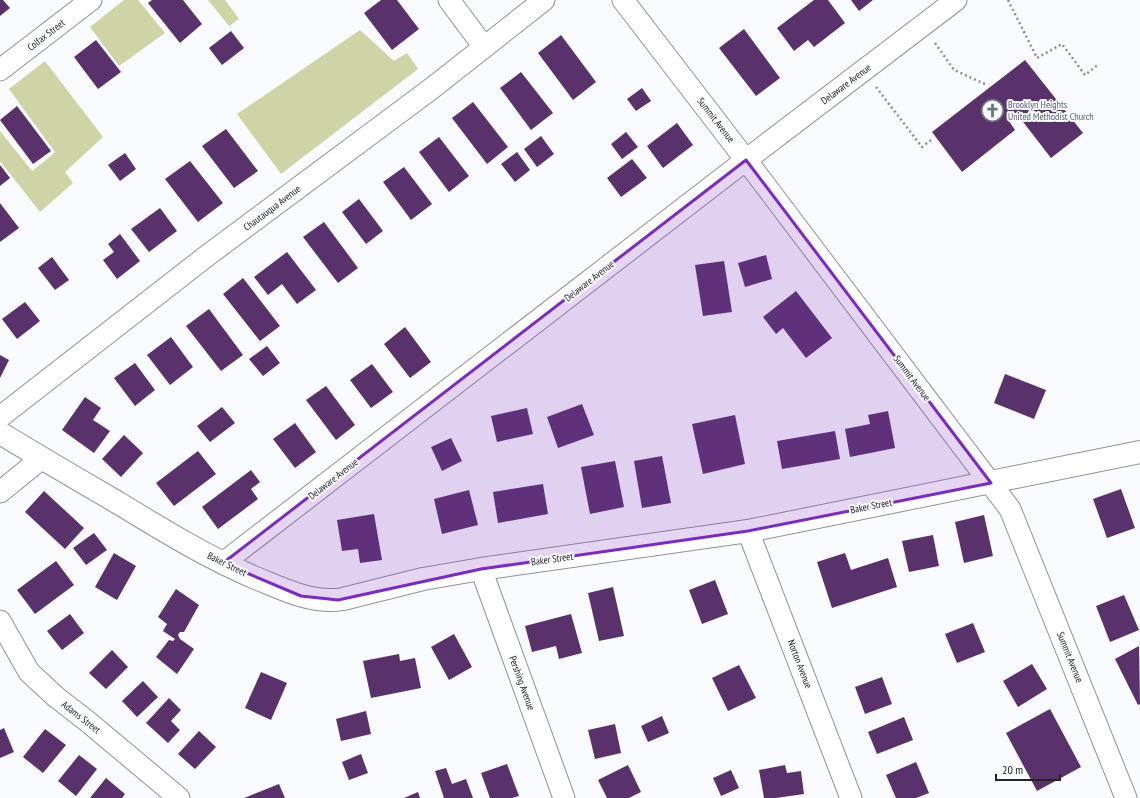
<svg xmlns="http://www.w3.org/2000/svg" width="1140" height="798" font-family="'PT Sans Narrow',sans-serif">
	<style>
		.green { fill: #cfd4a6 }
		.building { fill: #59326b }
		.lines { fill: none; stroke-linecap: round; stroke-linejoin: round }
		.minor-casing { stroke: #91929a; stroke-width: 23 }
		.tertiary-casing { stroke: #91929a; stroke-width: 24 }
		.path { stroke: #8d8e91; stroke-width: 2.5; stroke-dasharray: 2 3; stroke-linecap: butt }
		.minor { stroke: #fff; stroke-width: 21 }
		.tertiary { stroke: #fff; stroke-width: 22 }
		.marked { fill: #7b2cbf; fill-opacity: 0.2; stroke: #7b2cbf; stroke-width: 3; stroke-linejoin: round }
		.labels { text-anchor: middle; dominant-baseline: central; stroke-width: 4; stroke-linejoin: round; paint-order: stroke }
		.street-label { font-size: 10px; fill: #242427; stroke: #fafbfe }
		.worship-label { font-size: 10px; fill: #5b616d; stroke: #fafbfe; text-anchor: start }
	</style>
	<rect width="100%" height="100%" fill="#fafbfe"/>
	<g class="green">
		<path d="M 124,0 L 138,0 L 165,33 L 119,66 L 90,27 Z"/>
		<path d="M 208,0 L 225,0 L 239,19 L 229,26 Z"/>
		<path d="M 360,30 L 394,61 L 407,53 L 418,69 L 281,174 L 237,114 Z"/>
		<path d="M 45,61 L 103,137 L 65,172 L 73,183 L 40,212 L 0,161 L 0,131 L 32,171 L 51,156 L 55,152 L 9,89 Z"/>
	</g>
	<g class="building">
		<path d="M 0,0 L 3,0 L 10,8 L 0,16 Z"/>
		<path d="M 152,0 L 183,0 L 202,24 L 180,43 L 148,3 Z"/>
		<path d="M 381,0 L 397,0 L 419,29 L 392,50 L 364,13 Z"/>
		<path d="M 814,0 L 828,0 L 845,23 L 814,47 L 808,40 L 794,51 L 777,28 Z"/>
		<path d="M 851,0 L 873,0 L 859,11 Z"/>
		<path d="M 744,29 L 780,78 L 756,96 L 719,48 Z"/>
		<path d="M 231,31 L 244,48 L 222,65 L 209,48 Z"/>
		<path d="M 561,35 L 596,82 L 573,100 L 538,53 Z"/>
		<path d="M 96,40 L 121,72 L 98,89 L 74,57 Z"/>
		<path d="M 1025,60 L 1083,133 L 1051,158 L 1017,114 L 1009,121 L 1015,130 L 962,172 L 932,132 Z"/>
		<path d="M 521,72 L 553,113 L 531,130 L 500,88 Z"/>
		<path d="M 642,88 L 651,101 L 636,111 L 627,99 Z"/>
		<path d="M 473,102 L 508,147 L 487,164 L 452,118 Z"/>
		<path d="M 17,106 L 51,151 L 33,164 L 0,120 Z"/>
		<path d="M 677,123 L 693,145 L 663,168 L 647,146 Z"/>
		<path d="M 226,129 L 258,171 L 234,188 L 202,146 Z"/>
		<path d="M 626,132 L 638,147 L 622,159 L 611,144 Z"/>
		<path d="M 541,136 L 554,154 L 537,167 L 524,149 Z"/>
		<path d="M 439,137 L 469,176 L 449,192 L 419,152 Z"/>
		<path d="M 517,152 L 530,170 L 515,182 L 501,164 Z"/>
		<path d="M 125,153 L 136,169 L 120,181 L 108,165 Z"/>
		<path d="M 632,159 L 647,178 L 621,197 L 607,178 Z"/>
		<path d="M 190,161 L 223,203 L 198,222 L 165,179 Z"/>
		<path d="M 0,165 L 10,178 L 0,186 Z"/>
		<path d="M 404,167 L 432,204 L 411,220 L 383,182 Z"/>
		<path d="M 359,199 L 383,231 L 366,244 L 342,212 Z"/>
		<path d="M 0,203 L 19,228 L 0,242 Z"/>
		<path d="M 160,208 L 177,231 L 149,252 L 131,229 Z"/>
		<path d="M 324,222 L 358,268 L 338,283 L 303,237 Z"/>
		<path d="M 120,234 L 140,261 L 117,279 L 103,260 L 114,252 L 108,244 Z"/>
		<path d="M 287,252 L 316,290 L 297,304 L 282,284 L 268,295 L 254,277 Z"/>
		<path d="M 766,255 L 772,279 L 745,287 L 738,263 Z"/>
		<path d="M 52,257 L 69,280 L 55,290 L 38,268 Z"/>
		<path d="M 724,261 L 732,312 L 703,316 L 695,265 Z"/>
		<path d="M 243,278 L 280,326 L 260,341 L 223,294 Z"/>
		<path d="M 796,291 L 832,338 L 806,358 L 783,328 L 776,334 L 763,317 Z"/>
		<path d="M 25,302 L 40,321 L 17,339 L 2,319 Z"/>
		<path d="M 209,309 L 243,355 L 221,371 L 186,326 Z"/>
		<path d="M 405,327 L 431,362 L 410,378 L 384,344 Z"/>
		<path d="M 171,337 L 193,367 L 170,385 L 147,355 Z"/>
		<path d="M 267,346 L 280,363 L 263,376 L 249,359 Z"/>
		<path d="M 0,355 L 9,360 L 0,378 Z"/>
		<path d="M 135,363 L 155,390 L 135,406 L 114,378 Z"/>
		<path d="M 372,364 L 393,392 L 371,408 L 350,380 Z"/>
		<path d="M 1005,374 L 1046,390 L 1034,419 L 994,403 Z"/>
		<path d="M 326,386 L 355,425 L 336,440 L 306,400 Z"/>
		<path d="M 85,397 L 101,408 L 93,420 L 110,431 L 94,453 L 62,430 Z"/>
		<path d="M 582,404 L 594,435 L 558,448 L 547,417 Z"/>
		<path d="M 222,407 L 235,423 L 210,442 L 197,426 Z"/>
		<path d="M 527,408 L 533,434 L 497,442 L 491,416 Z"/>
		<path d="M 888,411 L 895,448 L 850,457 L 845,429 L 870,424 L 868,415 Z"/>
		<path d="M 735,415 L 745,464 L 703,474 L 692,424 Z"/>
		<path d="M 295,423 L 316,452 L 295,468 L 273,439 Z"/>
		<path d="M 835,431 L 840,459 L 782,469 L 777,441 Z"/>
		<path d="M 124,435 L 143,453 L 121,477 L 102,459 Z"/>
		<path d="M 451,438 L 462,461 L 442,471 L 431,447 Z"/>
		<path d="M 198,451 L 216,474 L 174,506 L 156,483 Z"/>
		<path d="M 662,456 L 671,503 L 642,508 L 634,461 Z"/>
		<path d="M 615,461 L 624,507 L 590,514 L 581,467 Z"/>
		<path d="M 251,470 L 260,482 L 251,489 L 258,499 L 218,529 L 202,507 Z"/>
		<path d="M 543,484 L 548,514 L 498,523 L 493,492 Z"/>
		<path d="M 1121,489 L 1135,528 L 1107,538 L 1093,499 Z"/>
		<path d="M 469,490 L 478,525 L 442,534 L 434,499 Z"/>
		<path d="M 44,491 L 84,528 L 65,549 L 25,512 Z"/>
		<path d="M 374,514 L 382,560 L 360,563 L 358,549 L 342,551 L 337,520 Z"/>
		<path d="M 984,515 L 993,556 L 964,563 L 955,522 Z"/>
		<path d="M 94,533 L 107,550 L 86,565 L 73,548 Z"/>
		<path d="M 933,535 L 939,566 L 909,572 L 902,541 Z"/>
		<path d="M 114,553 L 136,566 L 117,600 L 95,587 Z"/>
		<path d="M 845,553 L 851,570 L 888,558 L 897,587 L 832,608 L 817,562 Z"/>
		<path d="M 56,561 L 74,585 L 35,614 L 17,590 Z"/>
		<path d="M 715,580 L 728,614 L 702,624 L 689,590 Z"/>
		<path d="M 613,587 L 624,636 L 599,641 L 588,593 Z"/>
		<path d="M 176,589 L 199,605 L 184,632 L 180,632 L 178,635 L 180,639 L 194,649 L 177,674 L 156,657 L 169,640 L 173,641 L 175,639 L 163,631 L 167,624 L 158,617 Z"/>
		<path d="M 1124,595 L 1139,630 L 1110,642 L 1096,606 Z"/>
		<path d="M 70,614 L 84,633 L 62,650 L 47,631 Z"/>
		<path d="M 571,614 L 582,653 L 559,659 L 556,646 L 532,652 L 525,626 Z"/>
		<path d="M 973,623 L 985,652 L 957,663 L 945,634 Z"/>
		<path d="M 454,634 L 472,667 L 449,680 L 431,647 Z"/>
		<path d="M 1139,646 L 1140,704 L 1138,705 L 1115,659 Z"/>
		<path d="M 112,650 L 128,667 L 106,689 L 89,673 Z"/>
		<path d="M 399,654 L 400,661 L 415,658 L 421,688 L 371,698 L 363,661 Z"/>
		<path d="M 1032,664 L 1047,689 L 1018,707 L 1003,681 Z"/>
		<path d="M 739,665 L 756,698 L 728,711 L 712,678 Z"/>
		<path d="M 261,672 L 287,683 L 271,720 L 245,708 Z"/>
		<path d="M 882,677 L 892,704 L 865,714 L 855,687 Z"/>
		<path d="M 143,681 L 158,697 L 137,717 L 122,701 Z"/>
		<path d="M 169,698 L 181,710 L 171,721 L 180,730 L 168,743 L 146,723 Z"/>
		<path d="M 1050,709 L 1081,767 L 1037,791 L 1006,733 Z"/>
		<path d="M 366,711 L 371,734 L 341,741 L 336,719 Z"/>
		<path d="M 662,716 L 669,733 L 648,742 L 641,726 Z"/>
		<path d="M 904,717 L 913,740 L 877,754 L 868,732 Z"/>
		<path d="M 615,724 L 621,753 L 595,759 L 588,730 Z"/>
		<path d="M 4,728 L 14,752 L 0,758 L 0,730 Z"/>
		<path d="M 45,729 L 66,745 L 43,773 L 23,757 Z"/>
		<path d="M 199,731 L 216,747 L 195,769 L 178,754 Z"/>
		<path d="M 361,754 L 368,773 L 349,780 L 342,762 Z"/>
		<path d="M 79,755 L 97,769 L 76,796 L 58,781 Z"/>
		<path d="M 916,762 L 929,793 L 916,798 L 896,798 L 886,775 Z"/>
		<path d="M 507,764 L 519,796 L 512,798 L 490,798 L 481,773 Z"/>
		<path d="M 628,765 L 641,792 L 629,798 L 607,798 L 598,780 Z"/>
		<path d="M 785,765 L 787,773 L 801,771 L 804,794 L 776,798 L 764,798 L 759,770 Z"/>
		<path d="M 446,768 L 452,784 L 466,779 L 473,798 L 444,798 L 435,771 Z"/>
		<path d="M 731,770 L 739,788 L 721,796 L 713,778 Z"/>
		<path d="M 106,778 L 125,794 L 122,798 L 90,798 Z"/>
		<path d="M 279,784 L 285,798 L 244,798 Z"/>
		<path d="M 418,792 L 420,798 L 404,798 Z"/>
	</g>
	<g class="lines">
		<defs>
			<g id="minor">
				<path d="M 449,0 L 484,47"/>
				<path d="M 623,0 L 762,181 L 1010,509 L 1126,798"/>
				<path d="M 0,70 L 91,0"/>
				<path d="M 0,417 L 208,255 L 431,89 L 544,0"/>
				<path d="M 0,492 L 42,458"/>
				<path d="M 748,531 L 851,798"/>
				<path d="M 223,563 L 746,160 L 956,0"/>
				<path d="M 481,569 L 564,798"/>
				<path d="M 0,621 L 29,672 L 56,697 L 87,721 L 179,798"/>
			</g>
			<path id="tertiary" d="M 0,433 C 38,456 77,479 115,501 C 161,529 208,558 258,579 C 285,590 313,604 343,599 L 423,579 L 481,569 L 748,531 L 1140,452"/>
		</defs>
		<use href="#minor" class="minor-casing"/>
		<use href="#tertiary" class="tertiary-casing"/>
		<g class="path">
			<path d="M 1008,0 L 1037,58 L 1062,44 L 1085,75 L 1099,64"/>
			<path d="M 935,43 L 954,70 L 987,85"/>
			<path d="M 876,87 L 922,147 L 931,140"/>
		</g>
		<use href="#minor" class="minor"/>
		<use href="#tertiary" class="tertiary"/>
	</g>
	<path class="marked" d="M 746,160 L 991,483 L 748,531 L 481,569 L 338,600 L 301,596 L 223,563 Z"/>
	<defs>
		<symbol id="church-ring" viewBox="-11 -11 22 22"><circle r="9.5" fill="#fafbfe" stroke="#6b7280" stroke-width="1.5"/><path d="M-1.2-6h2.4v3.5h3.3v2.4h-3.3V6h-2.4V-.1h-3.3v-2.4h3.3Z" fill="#6b7280"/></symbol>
	</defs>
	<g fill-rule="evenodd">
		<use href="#church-ring" x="980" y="98" width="25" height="25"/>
	</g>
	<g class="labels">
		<g class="street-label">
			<text transform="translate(46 35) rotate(-38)">Colfax Street</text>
			<text transform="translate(846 84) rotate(-37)">Delaware Avenue</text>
			<text transform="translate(716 120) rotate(52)">Summit Avenue</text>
			<text transform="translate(272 208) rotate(-37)">Chautauqua Avenue</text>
			<text transform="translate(589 281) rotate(-38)">Delaware Avenue</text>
			<text transform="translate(912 378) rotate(53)">Summit Avenue</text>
			<text transform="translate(333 479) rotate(-38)">Delaware Avenue</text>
			<text transform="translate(871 506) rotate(-11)">Baker Street</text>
			<text transform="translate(552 559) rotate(-8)">Baker Street</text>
			<text transform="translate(227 564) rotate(26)">Baker Street</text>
			<text transform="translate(1070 657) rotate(68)">Summit Avenue</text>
			<text transform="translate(800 664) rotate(69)">Norton Avenue</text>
			<text transform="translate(522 683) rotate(70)">Pershing Avenue</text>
			<text transform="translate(81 717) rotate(38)">Adams Street</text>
		</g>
		<g class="worship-label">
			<text x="1008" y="104">Brooklyn Heights<tspan x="1008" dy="12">United Methodist Church</tspan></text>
		</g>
	</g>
	<path d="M996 774v6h64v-6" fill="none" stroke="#242427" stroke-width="2"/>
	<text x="1002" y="774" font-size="12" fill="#242427" stroke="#fafbfe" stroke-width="3" paint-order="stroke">20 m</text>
</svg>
